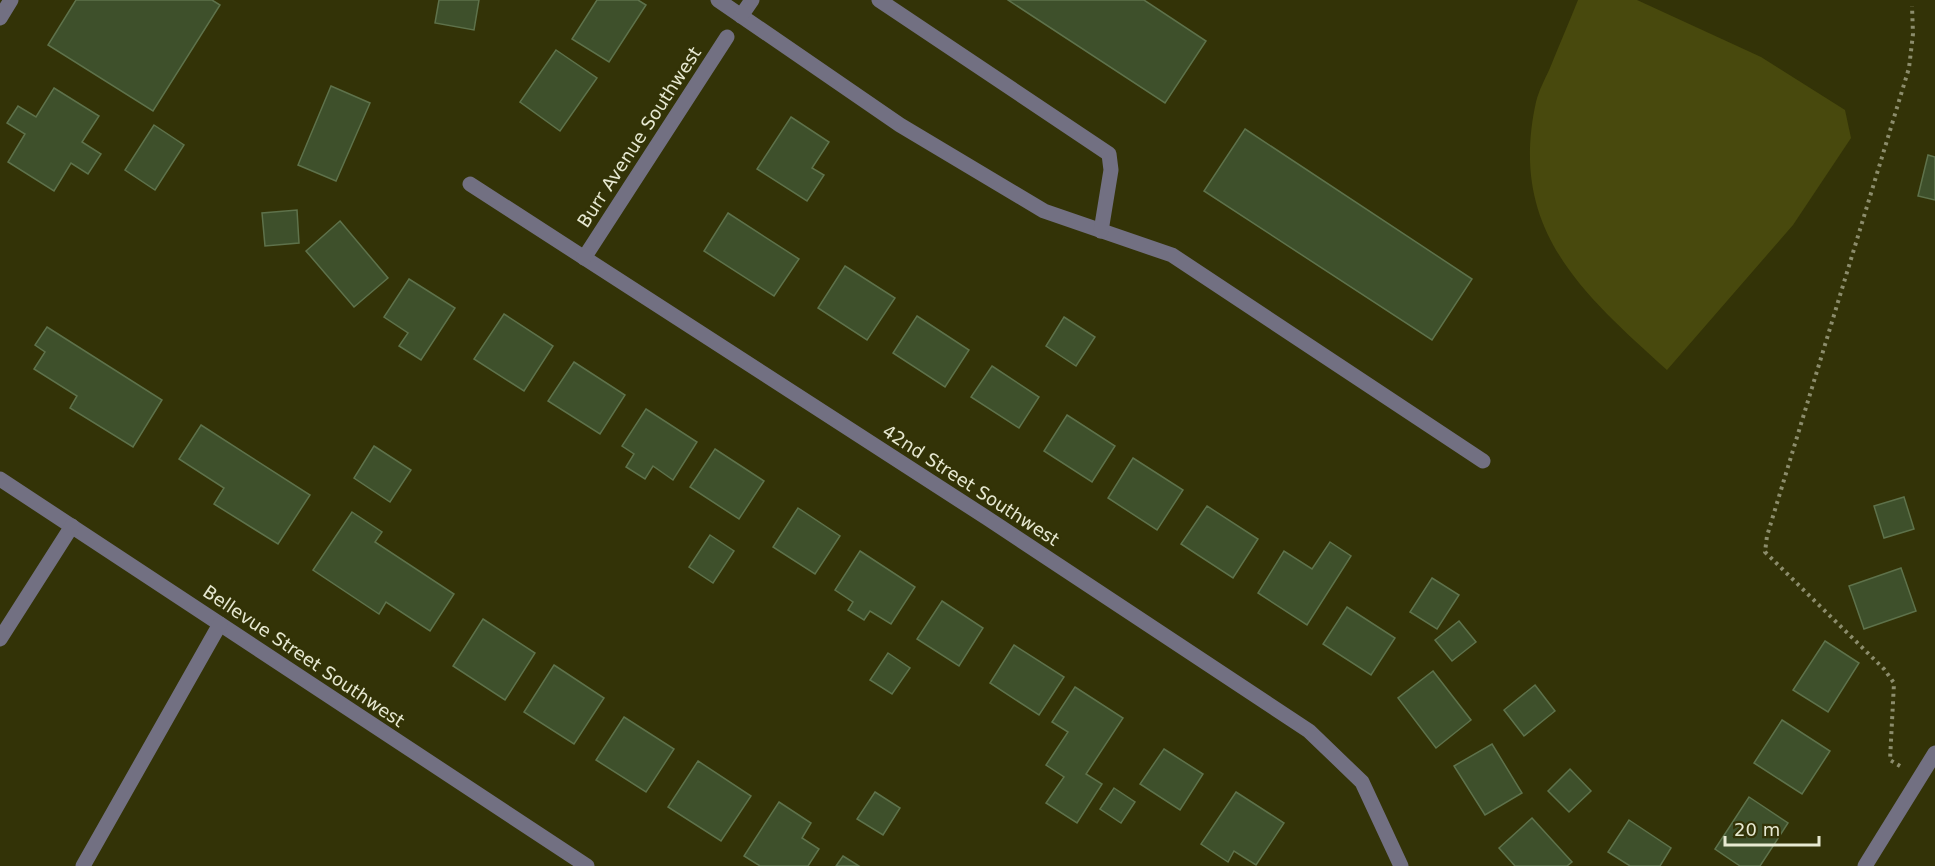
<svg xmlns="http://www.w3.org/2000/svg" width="1935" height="866" font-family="'DejaVu Sans',sans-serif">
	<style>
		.green { fill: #48490d }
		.building { fill: #3e502b; stroke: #5e724b; stroke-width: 1.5 }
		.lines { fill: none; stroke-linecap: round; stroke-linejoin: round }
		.path { stroke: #8c8d6c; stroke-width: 4; stroke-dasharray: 3 4.5; stroke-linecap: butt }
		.minor { stroke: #727082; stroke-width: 15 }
		.labels { text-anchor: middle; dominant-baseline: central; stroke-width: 4.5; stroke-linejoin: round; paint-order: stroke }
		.street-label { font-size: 18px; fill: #e7e9d2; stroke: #333307 }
	</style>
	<rect width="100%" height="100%" fill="#333307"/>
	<path class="green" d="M 1578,0 L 1637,0 L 1761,57 L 1845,110 L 1851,138 L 1793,225 L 1667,370 C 1581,292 1508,229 1536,102 C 1539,90 1545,79 1550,68 C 1559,45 1569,23 1578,0 Z"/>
	<g class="building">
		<path d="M 76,0 L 212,0 L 220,5 L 153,111 L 48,45 Z"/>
		<path d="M 439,0 L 479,0 L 474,30 L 435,23 Z"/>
		<path d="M 597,0 L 638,0 L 646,5 L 609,62 L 572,39 Z"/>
		<path d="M 1008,0 L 1144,0 L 1206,41 L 1165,103 Z"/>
		<path d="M 556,50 L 597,78 L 560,131 L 520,102 Z"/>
		<path d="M 331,86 L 370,103 L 336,181 L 298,165 Z"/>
		<path d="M 54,88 L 99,116 L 82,142 L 101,154 L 88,174 L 71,163 L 54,191 L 8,162 L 25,134 L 7,123 L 18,106 L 36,117 Z"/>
		<path d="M 791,117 L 829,142 L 812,168 L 824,175 L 807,201 L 757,169 Z"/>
		<path d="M 154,125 L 184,145 L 155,190 L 125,170 Z"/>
		<path d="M 1245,129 L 1472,279 L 1432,340 L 1204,191 Z"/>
		<path d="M 1928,155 L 1935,157 L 1935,200 L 1918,196 Z"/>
		<path d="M 297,210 L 299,243 L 265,246 L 262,213 Z"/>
		<path d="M 728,213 L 799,259 L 774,296 L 704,251 Z"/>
		<path d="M 340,221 L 388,278 L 354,307 L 306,251 Z"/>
		<path d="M 845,266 L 895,298 L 867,340 L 818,308 Z"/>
		<path d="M 409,279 L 455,308 L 421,360 L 399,346 L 408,333 L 384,317 Z"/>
		<path d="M 504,314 L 553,346 L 524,391 L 474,359 Z"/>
		<path d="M 917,316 L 969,350 L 945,387 L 893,353 Z"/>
		<path d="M 1064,317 L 1095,337 L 1076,366 L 1046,346 Z"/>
		<path d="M 47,327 L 162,400 L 133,447 L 70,408 L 77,396 L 34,369 L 45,352 L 35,345 Z"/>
		<path d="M 574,362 L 625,395 L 600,434 L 548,401 Z"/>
		<path d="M 992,366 L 1039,397 L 1019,428 L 971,397 Z"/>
		<path d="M 646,409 L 697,442 L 673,480 L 653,466 L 645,479 L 626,467 L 634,454 L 622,446 Z"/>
		<path d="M 1067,415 L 1115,446 L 1092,482 L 1044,451 Z"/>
		<path d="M 201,425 L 310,495 L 278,544 L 214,504 L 224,488 L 179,459 Z"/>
		<path d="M 374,446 L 411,470 L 390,502 L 354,478 Z"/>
		<path d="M 715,449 L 764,481 L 739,519 L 690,487 Z"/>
		<path d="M 1133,458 L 1183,490 L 1157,530 L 1108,498 Z"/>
		<path d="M 1904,497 L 1914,529 L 1884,538 L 1874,506 Z"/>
		<path d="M 1207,506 L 1258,539 L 1233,578 L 1181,544 Z"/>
		<path d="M 798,508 L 840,536 L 815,574 L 773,547 Z"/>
		<path d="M 352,512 L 382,532 L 375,542 L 454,594 L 430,631 L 386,602 L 379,614 L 313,570 Z"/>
		<path d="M 710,535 L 734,551 L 713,583 L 689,567 Z"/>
		<path d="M 1330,542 L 1351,556 L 1307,625 L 1258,593 L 1284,551 L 1312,569 Z"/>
		<path d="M 860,551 L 915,587 L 891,624 L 870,611 L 864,620 L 848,610 L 853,602 L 835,590 Z"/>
		<path d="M 1901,568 L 1916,611 L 1864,629 L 1849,586 Z"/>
		<path d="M 1432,578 L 1459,595 L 1437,629 L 1410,612 Z"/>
		<path d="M 942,601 L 983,628 L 959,666 L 917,639 Z"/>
		<path d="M 1347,607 L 1395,638 L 1371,675 L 1323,644 Z"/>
		<path d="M 483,619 L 535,653 L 505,700 L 453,666 Z"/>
		<path d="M 1459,621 L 1476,642 L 1452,661 L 1435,640 Z"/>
		<path d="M 1825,641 L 1859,663 L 1828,712 L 1793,690 Z"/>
		<path d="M 1014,645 L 1064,677 L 1039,715 L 990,683 Z"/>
		<path d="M 888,653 L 910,668 L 892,694 L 870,680 Z"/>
		<path d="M 554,665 L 604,698 L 574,744 L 524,712 Z"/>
		<path d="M 1433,671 L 1471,720 L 1436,748 L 1398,698 Z"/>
		<path d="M 1535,685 L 1555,711 L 1524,736 L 1504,710 Z"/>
		<path d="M 1075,687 L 1123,718 L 1086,774 L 1102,784 L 1077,823 L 1046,803 L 1064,777 L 1046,765 L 1068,732 L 1052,722 Z"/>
		<path d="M 624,717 L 674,749 L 646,792 L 596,760 Z"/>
		<path d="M 1782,720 L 1830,751 L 1802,794 L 1754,763 Z"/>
		<path d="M 1492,744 L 1522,793 L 1485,815 L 1454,766 Z"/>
		<path d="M 1164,749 L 1203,774 L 1180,810 L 1140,784 Z"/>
		<path d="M 698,761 L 751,796 L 721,841 L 668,807 Z"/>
		<path d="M 1570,769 L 1591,791 L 1569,812 L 1548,791 Z"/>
		<path d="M 1114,788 L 1135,802 L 1121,823 L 1100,809 Z"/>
		<path d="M 875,792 L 900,808 L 883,835 L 857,819 Z"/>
		<path d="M 1236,792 L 1284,823 L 1256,865 L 1234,851 L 1228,862 L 1201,844 Z"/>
		<path d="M 1749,797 L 1788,823 L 1760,866 L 1740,866 L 1715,849 Z"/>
		<path d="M 779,802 L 811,823 L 802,838 L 819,849 L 808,866 L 760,866 L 744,856 Z"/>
		<path d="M 1532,818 L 1572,862 L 1567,866 L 1515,866 L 1499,848 Z"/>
		<path d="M 1629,820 L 1671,848 L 1660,866 L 1630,866 L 1608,852 Z"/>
		<path d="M 843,856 L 859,866 L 836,866 Z"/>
	</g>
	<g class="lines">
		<path class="path" d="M 1900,766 L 1890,760 L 1894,683 L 1884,669 L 1765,552 L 1767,536 L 1909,68 L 1913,34 L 1912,6"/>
		<g class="minor">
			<path d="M 718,0 L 900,125 L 1044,211 L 1172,255 L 1483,461"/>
			<path d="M 879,0 L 1109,154 L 1111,170 L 1101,231"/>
			<path d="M 741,16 L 752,0"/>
			<path d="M 0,18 L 11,0"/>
			<path d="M 470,184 L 987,518 L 1309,731 L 1362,782 L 1401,866"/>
			<path d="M 584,258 L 727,37"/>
			<path d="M 0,479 L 587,866"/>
			<path d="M 0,639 L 72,526"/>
			<path d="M 83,866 L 220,624"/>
			<path d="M 1865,866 L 1935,753"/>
		</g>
	</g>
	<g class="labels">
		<g class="street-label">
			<text transform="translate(639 137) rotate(-57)">Burr Avenue Southwest</text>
			<text transform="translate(971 485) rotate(33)">42nd Street Southwest</text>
			<text transform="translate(304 656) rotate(34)">Bellevue Street Southwest</text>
		</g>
	</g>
	<path d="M1725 836v9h94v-9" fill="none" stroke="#e7e9d2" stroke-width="3"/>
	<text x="1734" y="836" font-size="18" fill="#e7e9d2" stroke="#333307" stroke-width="4.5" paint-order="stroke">20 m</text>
</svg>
